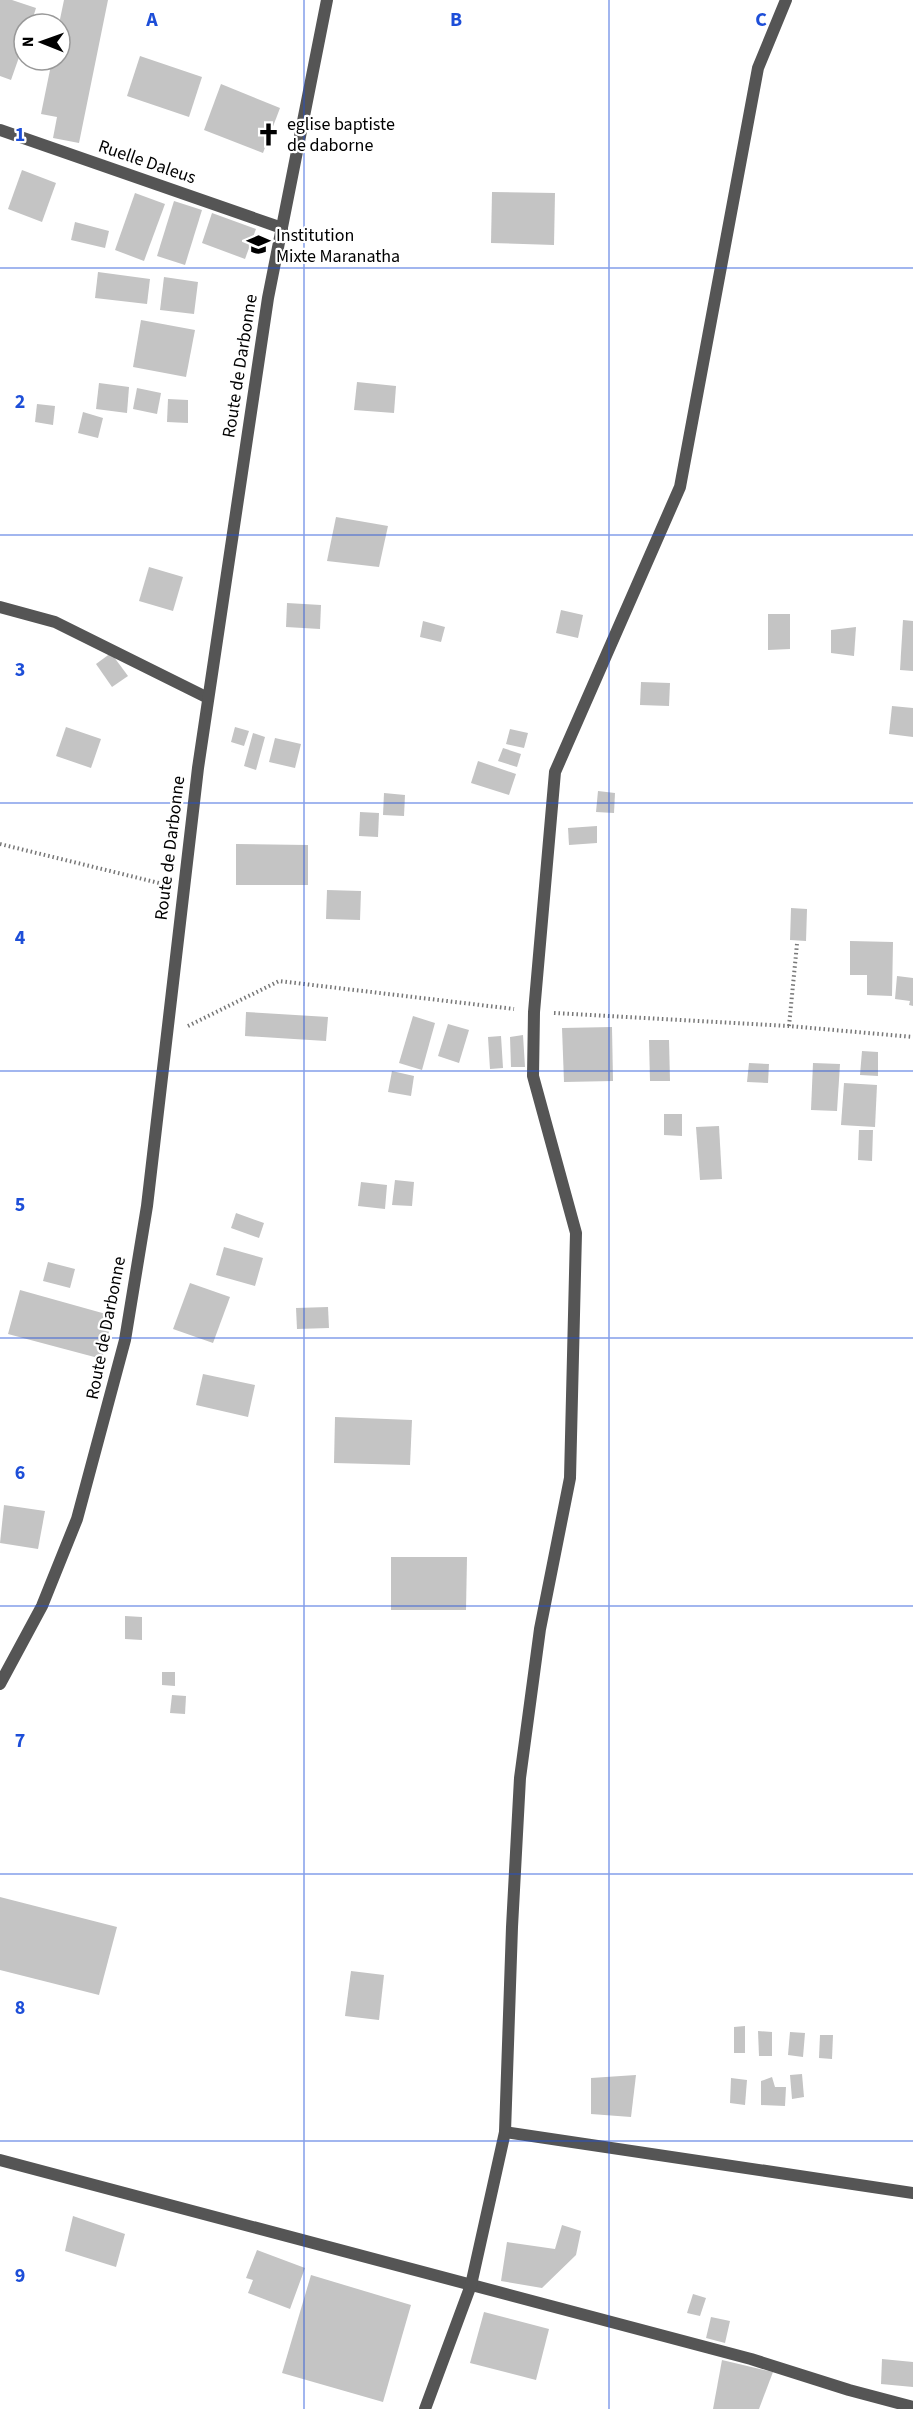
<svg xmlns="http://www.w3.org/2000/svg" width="913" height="2409" font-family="'Source Sans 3',sans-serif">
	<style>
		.building { fill: #c4c4c4 }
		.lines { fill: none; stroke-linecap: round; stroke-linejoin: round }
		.path { stroke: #777; stroke-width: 4; stroke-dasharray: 1.5 3; stroke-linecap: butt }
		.street { stroke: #555; stroke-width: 12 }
		.grid { fill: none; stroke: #1d4ed8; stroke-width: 1.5; stroke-opacity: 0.55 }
		.labels { text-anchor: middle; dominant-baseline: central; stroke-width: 4.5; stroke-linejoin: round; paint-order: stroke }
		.poi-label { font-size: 18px; fill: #000; stroke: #fff; text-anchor: start }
		.street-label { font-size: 18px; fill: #000; stroke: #fff }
		.grid-label { font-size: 20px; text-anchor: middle; font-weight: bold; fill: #1d4ed8; stroke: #fff; stroke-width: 4.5; stroke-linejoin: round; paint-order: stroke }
	</style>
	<rect width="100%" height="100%" fill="#fff"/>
	<g class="building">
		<path d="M 0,0 L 12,0 L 36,8 L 31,24 L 24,24 L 24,43 L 11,80 L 0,76 Z"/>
		<path d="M 64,0 L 108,0 L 79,143 L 53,138 L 57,117 L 41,114 L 52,60 L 60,60 L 59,24 Z"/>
		<path d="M 140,56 L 202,77 L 189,117 L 127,96 Z"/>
		<path d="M 221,84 L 280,108 L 263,153 L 204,130 Z"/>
		<path d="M 22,170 L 56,183 L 42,222 L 8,209 Z"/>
		<path d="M 492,192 L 555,193 L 554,245 L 491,243 Z"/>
		<path d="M 135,193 L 165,204 L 144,261 L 115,250 Z"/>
		<path d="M 174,201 L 202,210 L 185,265 L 157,256 Z"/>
		<path d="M 212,213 L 256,229 L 245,259 L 202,243 Z"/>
		<path d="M 75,222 L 109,231 L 105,248 L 71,240 Z"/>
		<path d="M 98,272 L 150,279 L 147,304 L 95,298 Z"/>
		<path d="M 164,277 L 198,282 L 194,314 L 160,310 Z"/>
		<path d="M 141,320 L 195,330 L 186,377 L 133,367 Z"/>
		<path d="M 357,382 L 396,386 L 394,413 L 354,410 Z"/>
		<path d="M 99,383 L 129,387 L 127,413 L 96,409 Z"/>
		<path d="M 137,388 L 161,393 L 157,414 L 133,409 Z"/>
		<path d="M 168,399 L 188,400 L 188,423 L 167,422 Z"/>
		<path d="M 37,404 L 55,406 L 53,425 L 35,422 Z"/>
		<path d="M 83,412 L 103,418 L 98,438 L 78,433 Z"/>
		<path d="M 336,517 L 388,526 L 379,567 L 327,561 Z"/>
		<path d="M 149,567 L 183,577 L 173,611 L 139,601 Z"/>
		<path d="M 287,603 L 321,605 L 320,629 L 286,627 Z"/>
		<path d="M 561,610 L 583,615 L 578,638 L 556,633 Z"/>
		<path d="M 768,614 L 790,614 L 790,649 L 768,650 Z"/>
		<path d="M 903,620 L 913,621 L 913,671 L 900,670 Z"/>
		<path d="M 423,621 L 445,627 L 441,642 L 420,637 Z"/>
		<path d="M 856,627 L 854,656 L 831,653 L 831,630 Z"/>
		<path d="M 111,653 L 128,676 L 112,687 L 96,664 Z"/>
		<path d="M 641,682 L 670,683 L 669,706 L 640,705 Z"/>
		<path d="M 892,706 L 913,708 L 913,737 L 889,734 Z"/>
		<path d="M 66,727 L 101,739 L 91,768 L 56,756 Z"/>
		<path d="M 235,727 L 249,731 L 244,746 L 231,742 Z"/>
		<path d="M 510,729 L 528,733 L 524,748 L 506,744 Z"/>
		<path d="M 253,733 L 265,737 L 256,770 L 244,766 Z"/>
		<path d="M 275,738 L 301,744 L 295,768 L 269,762 Z"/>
		<path d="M 503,748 L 521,754 L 517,767 L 498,761 Z"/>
		<path d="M 478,761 L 516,774 L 509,795 L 471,783 Z"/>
		<path d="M 598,791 L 615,793 L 614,813 L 596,812 Z"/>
		<path d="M 384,793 L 405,795 L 404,816 L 383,815 Z"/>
		<path d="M 360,812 L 379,813 L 378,837 L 359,836 Z"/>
		<path d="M 597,826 L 597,843 L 569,845 L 568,828 Z"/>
		<path d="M 236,844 L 308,845 L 308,885 L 236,885 Z"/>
		<path d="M 327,890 L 361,891 L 360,920 L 326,919 Z"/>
		<path d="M 791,908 L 807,909 L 806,941 L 790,940 Z"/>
		<path d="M 850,941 L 893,942 L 892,996 L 867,995 L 867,975 L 850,975 Z"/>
		<path d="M 897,976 L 913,978 L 913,1006 L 909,1005 L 910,1001 L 895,999 Z"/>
		<path d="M 246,1012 L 328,1017 L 326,1041 L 245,1036 Z"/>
		<path d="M 413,1016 L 435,1023 L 422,1070 L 399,1063 Z"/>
		<path d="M 448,1024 L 469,1030 L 459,1063 L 438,1056 Z"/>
		<path d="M 612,1027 L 613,1081 L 564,1082 L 562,1028 Z"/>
		<path d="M 523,1035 L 525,1067 L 511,1067 L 510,1037 Z"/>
		<path d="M 501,1036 L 503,1068 L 490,1069 L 488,1037 Z"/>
		<path d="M 649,1040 L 669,1040 L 670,1081 L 650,1081 Z"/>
		<path d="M 862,1051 L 878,1052 L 878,1076 L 860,1075 Z"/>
		<path d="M 749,1063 L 769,1064 L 768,1083 L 747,1082 Z"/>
		<path d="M 813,1063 L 840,1064 L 837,1111 L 811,1110 Z"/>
		<path d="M 392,1071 L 414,1076 L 411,1096 L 388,1092 Z"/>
		<path d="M 844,1083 L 877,1085 L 875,1127 L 841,1125 Z"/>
		<path d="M 664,1114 L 682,1114 L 682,1136 L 664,1135 Z"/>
		<path d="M 719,1126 L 722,1179 L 700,1180 L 696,1127 Z"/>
		<path d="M 859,1130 L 873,1130 L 872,1161 L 858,1160 Z"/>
		<path d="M 395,1180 L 414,1182 L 412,1206 L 392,1205 Z"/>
		<path d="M 361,1182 L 387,1185 L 385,1209 L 358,1206 Z"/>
		<path d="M 236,1213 L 264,1223 L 259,1238 L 231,1228 Z"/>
		<path d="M 224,1247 L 263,1258 L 255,1286 L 216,1275 Z"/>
		<path d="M 48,1262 L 75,1269 L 70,1288 L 43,1281 Z"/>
		<path d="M 190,1283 L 230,1297 L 213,1343 L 173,1329 Z"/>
		<path d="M 20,1290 L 113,1316 L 102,1359 L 8,1334 Z"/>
		<path d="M 328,1307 L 329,1328 L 297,1329 L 296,1308 Z"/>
		<path d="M 203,1374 L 255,1385 L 248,1417 L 196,1405 Z"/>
		<path d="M 335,1417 L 412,1420 L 410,1465 L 334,1463 Z"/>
		<path d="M 4,1505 L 45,1511 L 38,1549 L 0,1543 Z"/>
		<path d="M 391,1557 L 467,1557 L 466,1610 L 391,1610 Z"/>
		<path d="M 125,1616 L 142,1617 L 142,1640 L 125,1639 Z"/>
		<path d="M 162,1672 L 175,1672 L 175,1686 L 162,1685 Z"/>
		<path d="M 172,1695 L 186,1696 L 185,1714 L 170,1713 Z"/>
		<path d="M 0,1897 L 117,1927 L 99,1995 L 0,1970 Z"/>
		<path d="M 351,1971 L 384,1975 L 379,2020 L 345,2016 Z"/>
		<path d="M 745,2026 L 745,2053 L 734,2053 L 734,2027 Z"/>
		<path d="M 758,2031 L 772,2032 L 772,2056 L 759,2056 Z"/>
		<path d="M 790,2032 L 805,2033 L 803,2057 L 788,2055 Z"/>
		<path d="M 820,2035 L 833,2035 L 832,2059 L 819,2058 Z"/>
		<path d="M 802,2074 L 804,2097 L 792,2099 L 790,2075 Z"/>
		<path d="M 636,2075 L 631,2117 L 591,2114 L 591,2078 Z"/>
		<path d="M 772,2077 L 775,2087 L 786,2087 L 785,2106 L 761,2105 L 761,2081 Z"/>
		<path d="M 731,2078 L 747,2080 L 745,2105 L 730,2103 Z"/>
		<path d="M 73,2216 L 125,2234 L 116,2267 L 65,2251 Z"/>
		<path d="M 562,2225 L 581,2231 L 576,2255 L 542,2288 L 501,2281 L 507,2242 L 555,2249 Z"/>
		<path d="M 257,2250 L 305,2268 L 290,2309 L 248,2293 L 253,2280 L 246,2278 Z"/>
		<path d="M 311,2275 L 411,2305 L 383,2402 L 282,2373 Z"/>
		<path d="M 693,2294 L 706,2298 L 700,2316 L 687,2313 Z"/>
		<path d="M 484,2312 L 549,2329 L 536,2380 L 470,2363 Z"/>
		<path d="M 711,2317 L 730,2321 L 725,2343 L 706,2338 Z"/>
		<path d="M 882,2359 L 913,2362 L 913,2387 L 881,2384 Z"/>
		<path d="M 722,2360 L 773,2372 L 759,2409 L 713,2409 Z"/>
	</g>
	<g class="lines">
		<g class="path">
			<path d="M 0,844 L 163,884"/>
			<path d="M 554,1013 L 789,1026 L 913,1037"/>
			<path d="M 188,1026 L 279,981 L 514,1009"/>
			<path d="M 789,1026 L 797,944"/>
		</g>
		<g class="street">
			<path d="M 0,130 L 282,228"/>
			<path d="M 0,607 L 55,622 L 208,698"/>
			<path d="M 0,1684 L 42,1606 L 77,1519 L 125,1340 L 147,1206 L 198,768 L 268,298 L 327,0"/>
			<path d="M 505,2132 L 913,2193"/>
			<path d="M 0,2160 L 751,2359 L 849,2390 L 913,2407"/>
			<path d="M 425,2409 L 471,2285 L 505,2132 L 512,1927 L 520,1778 L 540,1629 L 570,1478 L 576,1233 L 533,1076 L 534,1012 L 555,772 L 680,487 L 758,68 L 786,0"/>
		</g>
	</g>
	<path class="grid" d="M 304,0 L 304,2409M 609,0 L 609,2409M 0,268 L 913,268M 0,535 L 913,535M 0,803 L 913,803M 0,1071 L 913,1071M 0,1338 L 913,1338M 0,1606 L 913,1606M 0,1874 L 913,1874M 0,2141 L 913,2141"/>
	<defs>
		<symbol id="church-bare" viewBox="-9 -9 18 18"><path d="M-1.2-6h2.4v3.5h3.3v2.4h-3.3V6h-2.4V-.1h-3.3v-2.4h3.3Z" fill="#000" stroke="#fff" stroke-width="2.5" paint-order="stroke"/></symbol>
		<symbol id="school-bare" viewBox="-9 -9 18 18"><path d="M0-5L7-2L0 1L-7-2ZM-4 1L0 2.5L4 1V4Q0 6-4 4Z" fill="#000" stroke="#fff" stroke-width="2.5" paint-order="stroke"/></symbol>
	</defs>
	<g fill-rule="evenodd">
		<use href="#church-bare" x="252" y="118" width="33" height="33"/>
		<use href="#school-bare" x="242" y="228" width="33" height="33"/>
	</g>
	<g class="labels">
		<g class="poi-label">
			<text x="287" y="124">eglise baptiste<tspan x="287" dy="21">de daborne</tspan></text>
			<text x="276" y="235">Institution<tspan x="276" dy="21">Mixte Maranatha</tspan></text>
		</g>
		<g class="street-label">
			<text transform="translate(147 162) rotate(19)">Ruelle Daleus</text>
			<text transform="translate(240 366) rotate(-81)">Route de Darbonne</text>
			<text transform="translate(170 848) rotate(-83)">Route de Darbonne</text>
			<text transform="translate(106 1328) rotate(-79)">Route de Darbonne</text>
		</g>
	</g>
	<g class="grid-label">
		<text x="152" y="26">A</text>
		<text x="456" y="26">B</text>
		<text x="761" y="26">C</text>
		<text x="20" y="141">1</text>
		<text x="20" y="408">2</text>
		<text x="20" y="676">3</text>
		<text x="20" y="944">4</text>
		<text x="20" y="1211">5</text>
		<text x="20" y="1479">6</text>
		<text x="20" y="1747">7</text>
		<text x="20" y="2014">8</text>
		<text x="20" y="2282">9</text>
	</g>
	<g transform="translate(42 42) rotate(271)"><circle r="28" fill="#ffffff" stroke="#999999" stroke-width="1.5"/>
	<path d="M0-4.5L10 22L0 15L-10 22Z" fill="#000000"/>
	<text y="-9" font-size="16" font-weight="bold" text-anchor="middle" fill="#000000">N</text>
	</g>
</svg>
